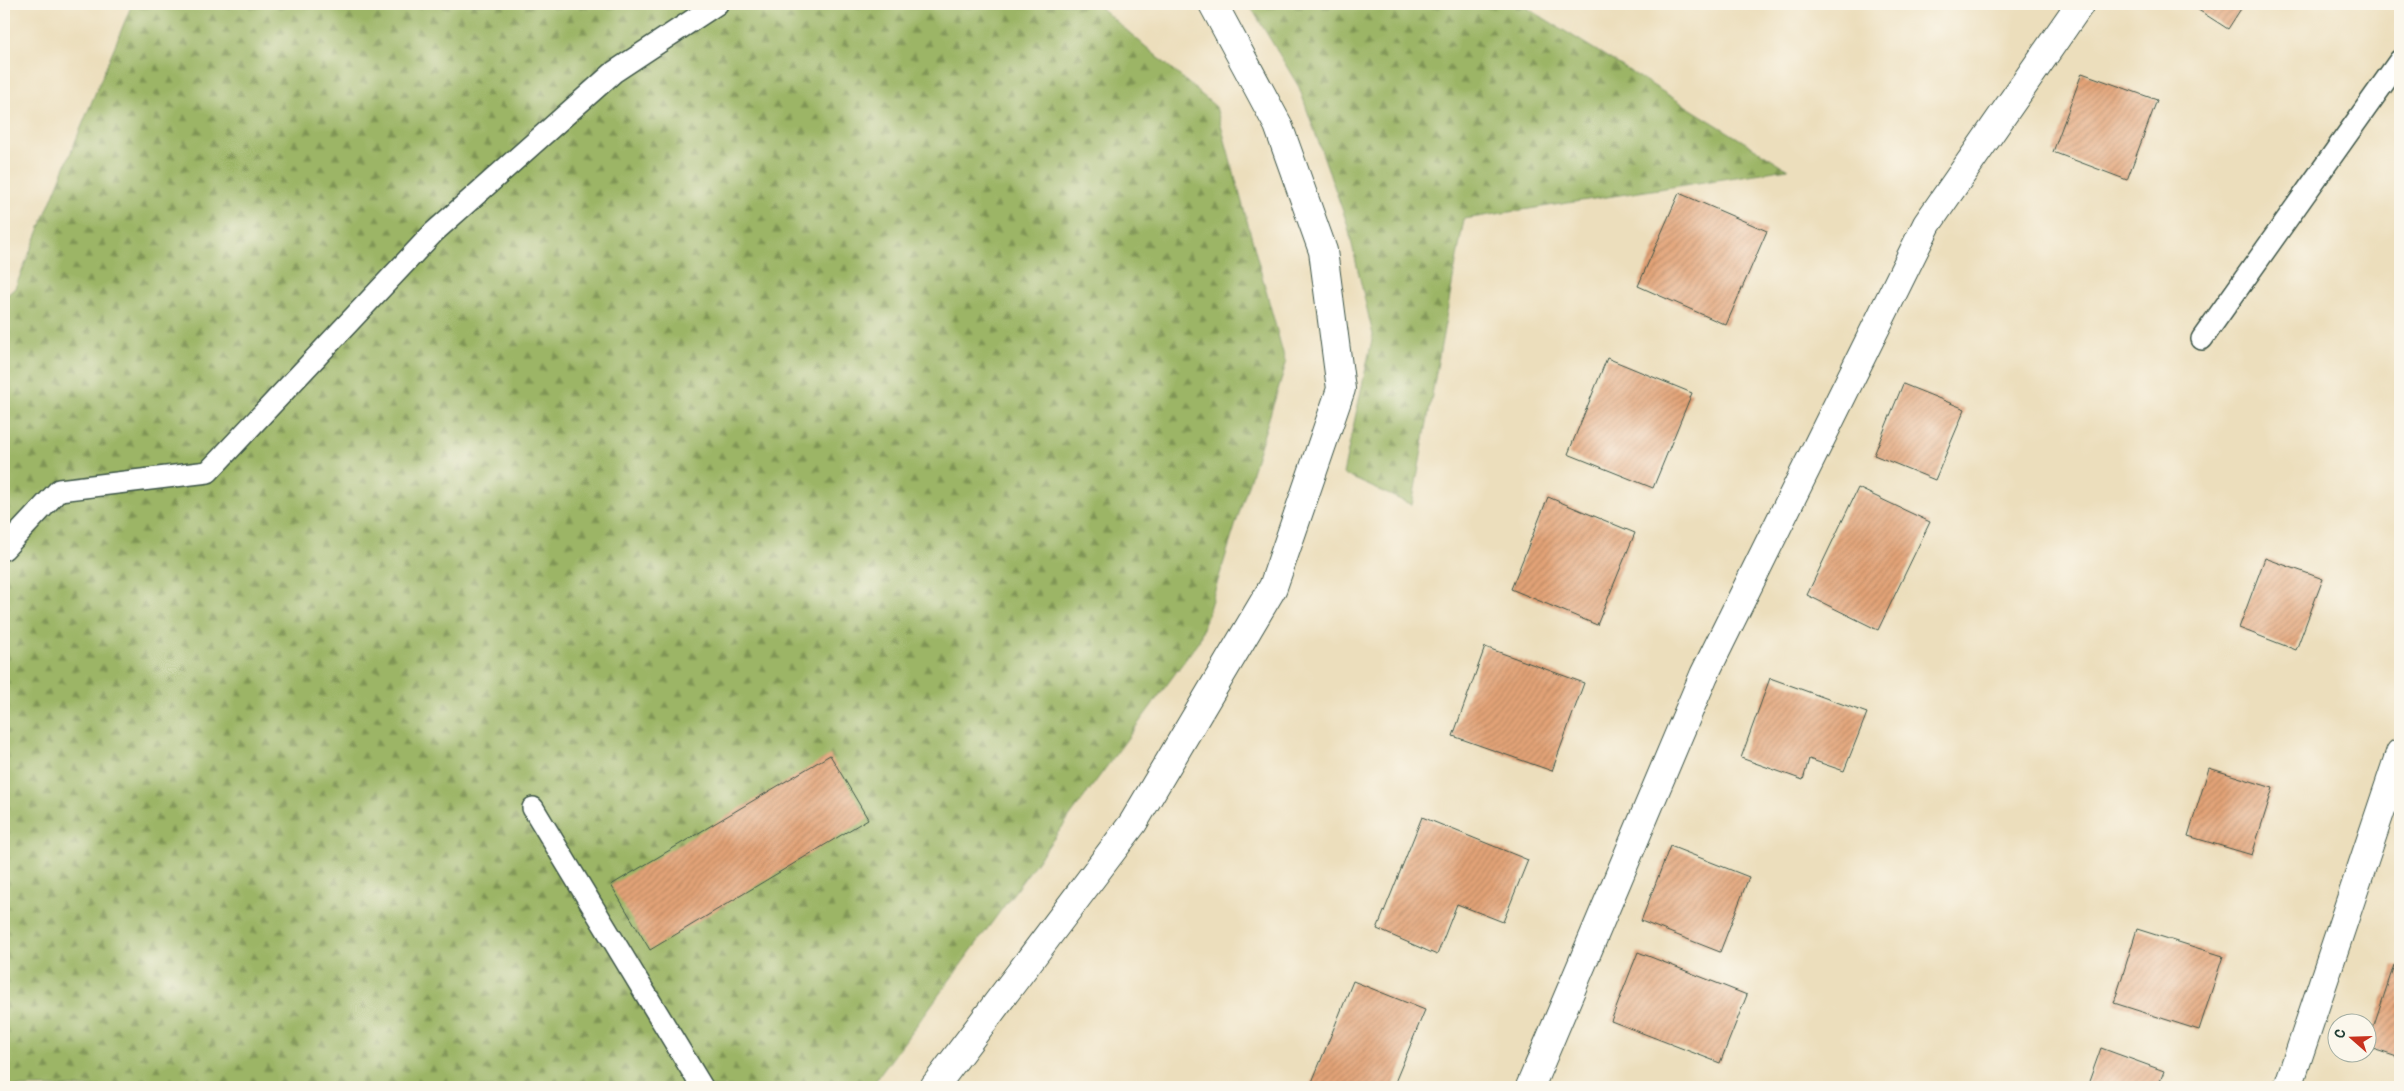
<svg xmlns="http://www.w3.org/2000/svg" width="2404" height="1091" font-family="Pangolin,sans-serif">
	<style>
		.forest { fill: url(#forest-firs); stroke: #5e794d }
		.building { fill: url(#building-hatch) }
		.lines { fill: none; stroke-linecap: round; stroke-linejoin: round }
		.lane-casing { stroke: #3e5548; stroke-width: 24 }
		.street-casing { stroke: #3e5548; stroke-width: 30 }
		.lane { stroke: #fff; stroke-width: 21 }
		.street { stroke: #fff; stroke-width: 28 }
	</style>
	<defs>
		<pattern id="forest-firs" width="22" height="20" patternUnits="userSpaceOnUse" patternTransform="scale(1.25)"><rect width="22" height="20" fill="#9cb566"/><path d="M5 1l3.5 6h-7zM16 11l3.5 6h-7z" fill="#7f9455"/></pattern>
		<pattern id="building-hatch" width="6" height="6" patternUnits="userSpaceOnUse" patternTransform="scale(1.25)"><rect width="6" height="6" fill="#e3a377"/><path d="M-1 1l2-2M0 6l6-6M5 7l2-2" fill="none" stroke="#b78662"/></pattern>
	</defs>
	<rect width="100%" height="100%" fill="#fbf7ec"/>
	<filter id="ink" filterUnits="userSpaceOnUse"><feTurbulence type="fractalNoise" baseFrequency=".02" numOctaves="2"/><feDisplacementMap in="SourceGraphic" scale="10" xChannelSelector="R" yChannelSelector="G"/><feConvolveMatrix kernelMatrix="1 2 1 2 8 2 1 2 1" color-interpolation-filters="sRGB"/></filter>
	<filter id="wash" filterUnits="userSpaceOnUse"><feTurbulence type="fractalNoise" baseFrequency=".0096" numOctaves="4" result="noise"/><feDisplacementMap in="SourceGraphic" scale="20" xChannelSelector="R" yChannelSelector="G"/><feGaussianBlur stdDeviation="1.12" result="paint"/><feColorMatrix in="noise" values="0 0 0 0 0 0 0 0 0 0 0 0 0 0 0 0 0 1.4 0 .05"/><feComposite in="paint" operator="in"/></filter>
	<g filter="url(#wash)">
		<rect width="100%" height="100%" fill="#ecdebc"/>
		<g class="forest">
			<path d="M 132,4 L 1096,4 L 1216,107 L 1286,364 L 1199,641 L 871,1087 L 4,1087 L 4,298 L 15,288 Z"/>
			<path d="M 1249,4 L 1521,4 L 1788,169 L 1464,219 L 1412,505 L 1343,474 L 1373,335 L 1347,223 L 1299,87 Z"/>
		</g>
		<g id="blocks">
			<g class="building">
				<path d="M 2189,4 L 2244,4 L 2228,29 Z"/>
				<path d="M 2082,73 L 2157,100 L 2127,180 L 2053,152 Z"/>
				<path d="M 1679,193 L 1767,231 L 1726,325 L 1638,286 Z"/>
				<path d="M 1607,358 L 1692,393 L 1653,488 L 1568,454 Z"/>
				<path d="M 1903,384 L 1965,409 L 1935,480 L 1874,455 Z"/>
				<path d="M 1858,488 L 1930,522 L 1878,630 L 1807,595 Z"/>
				<path d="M 1548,497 L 1635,533 L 1597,625 L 1511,589 Z"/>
				<path d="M 2265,558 L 2323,579 L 2296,650 L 2239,628 Z"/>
				<path d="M 1485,647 L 1584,683 L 1552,771 L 1453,736 Z"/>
				<path d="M 1770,678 L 1867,713 L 1844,771 L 1809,759 L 1803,780 L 1741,758 Z"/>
				<path d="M 830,755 L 868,819 L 650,950 L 611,885 Z"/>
				<path d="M 2209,768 L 2273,788 L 2252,855 L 2188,836 Z"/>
				<path d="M 1422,817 L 1528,860 L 1503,922 L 1457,904 L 1437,955 L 1377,929 Z"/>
				<path d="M 1670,846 L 1749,877 L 1720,952 L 1641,921 Z"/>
				<path d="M 2137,929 L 2223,956 L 2199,1030 L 2114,1003 Z"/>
				<path d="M 1638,952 L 1747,995 L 1720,1063 L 1611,1021 Z"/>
				<path d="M 2394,965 L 2400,967 L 2400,1058 L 2367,1047 Z"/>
				<path d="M 1353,981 L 1425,1010 L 1393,1087 L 1310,1087 Z"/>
				<path d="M 2101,1048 L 2164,1071 L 2158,1087 L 2087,1087 Z"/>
			</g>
		</g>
	</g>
	<g filter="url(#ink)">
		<use href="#blocks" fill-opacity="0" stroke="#3e5548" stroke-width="1"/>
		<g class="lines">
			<defs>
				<g id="lane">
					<path d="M 2202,339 L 2400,60"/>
					<path d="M 4,549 L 59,490 L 208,472 L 434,232 L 614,72 L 717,4"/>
					<path d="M 533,808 L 702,1087"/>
				</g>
				<g id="street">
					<path d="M 934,1087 L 1133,823 L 1273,587 L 1341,389 L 1323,251 L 1278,125 L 1213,4"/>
					<path d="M 1530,1087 L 1704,675 L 1927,224 L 2080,4"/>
					<path d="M 2288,1087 L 2400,753"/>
				</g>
			</defs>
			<use href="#lane" class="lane-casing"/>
			<use href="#street" class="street-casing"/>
			<use href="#lane" class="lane"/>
			<use href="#street" class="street"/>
		</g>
	</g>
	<rect width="2404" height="1091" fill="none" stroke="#fbf7ec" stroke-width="20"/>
	<g transform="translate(2352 1038) rotate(290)"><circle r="24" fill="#fbf7ec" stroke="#a3ada2"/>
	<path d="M0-4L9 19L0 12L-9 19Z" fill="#c8321e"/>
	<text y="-8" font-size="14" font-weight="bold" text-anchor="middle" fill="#1f3d34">С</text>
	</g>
</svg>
